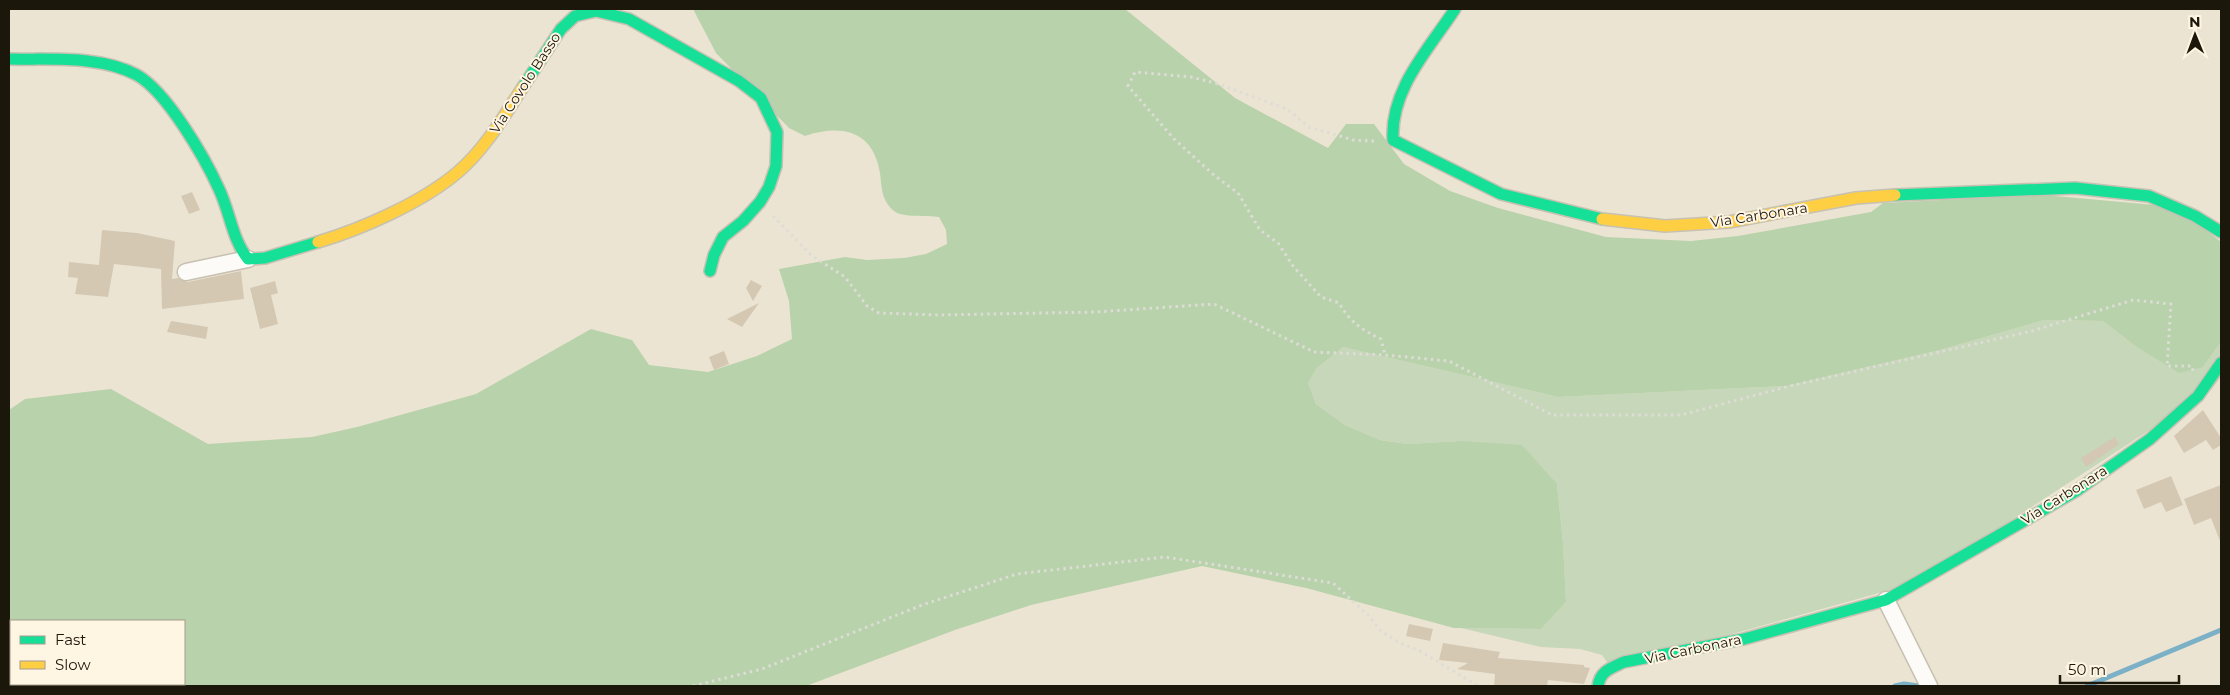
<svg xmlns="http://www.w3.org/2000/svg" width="2230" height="695" font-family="Montserrat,sans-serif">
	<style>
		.green { fill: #c7d7b9 }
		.forest { fill: #b8d2ab; fill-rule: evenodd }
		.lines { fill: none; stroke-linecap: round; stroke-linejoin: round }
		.stream { stroke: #7bb0c6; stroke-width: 5 }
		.building { fill: #d4c8b3 }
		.street-casing { stroke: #c7c1b2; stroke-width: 19 }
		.fast-casing { stroke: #c7c1b2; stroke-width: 14 }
		.slow-casing { stroke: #c7c1b2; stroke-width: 14 }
		.path { stroke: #dedcd6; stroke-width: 3; stroke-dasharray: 2.5 4; stroke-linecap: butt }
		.street { stroke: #fcfbf8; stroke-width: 16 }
		.fast { stroke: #16e098; stroke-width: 11 }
		.slow { stroke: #ffcf43; stroke-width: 11 }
		.labels { text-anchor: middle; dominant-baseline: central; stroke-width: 4; stroke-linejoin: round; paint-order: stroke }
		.street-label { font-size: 14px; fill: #1c170b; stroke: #fff5e3 }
	</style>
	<rect width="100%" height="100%" fill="#ece4d2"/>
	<path class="green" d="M 2044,320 L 2103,321 L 2134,345 L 2203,367 L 2221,342 L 2221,377 L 2211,390 L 1915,583 L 1611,668 L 1602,655 L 1580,649 L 1541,647 L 1461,628 L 1541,629 L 1566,602 L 1563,543 L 1557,484 L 1460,441 L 1408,444 L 1380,440 L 1345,425 L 1316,404 L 1308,383 L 1317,368 L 1343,347 L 1558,397 L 1787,386 L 1940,350 Z"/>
	<path class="forest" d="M 693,9 L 1125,9 L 1235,98 L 1328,148 L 1346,124 L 1374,124 L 1404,164 L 1450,191 L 1498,208 L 1606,237 L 1691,241 L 1738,236 L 1871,212 L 1883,203 L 2044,195 L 2177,207 L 2221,242 L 2221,342 L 2203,367 L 2179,373 L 2134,345 L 2103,321 L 2044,320 L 1940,350 L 1787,386 L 1558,397 L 1343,347 L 1317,368 L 1308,383 L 1316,404 L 1345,425 L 1380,440 L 1408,444 L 1460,441 L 1522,445 L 1557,484 L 1563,543 L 1566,602 L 1541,629 L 1454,628 L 1306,588 L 1202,566 L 1031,605 L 955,630 L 806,686 L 9,686 L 9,410 L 25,399 L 111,389 L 208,444 L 312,437 L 357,427 L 476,394 L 591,329 L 632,340 L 649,365 L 708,372 L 757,356 L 792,339 L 789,301 L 779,269 L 845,257 L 867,260 L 904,258 L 926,254 L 947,244 L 946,230 L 939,217 C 927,215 902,218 894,211 C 881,200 882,188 880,173 C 873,130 841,124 805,136 L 789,128 L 716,53 ZM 11,621 L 184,621 L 184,684 L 11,684 Z"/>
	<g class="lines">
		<g class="stream">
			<path d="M 1895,686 L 1904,684 L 1919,686"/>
			<path d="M 2087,686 L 2221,630"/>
		</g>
	</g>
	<g class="building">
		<path d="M 192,192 L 200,210 L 189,214 L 181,196 Z"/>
		<path d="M 102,230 L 137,233 L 175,241 L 172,279 L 178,278 L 188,282 L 241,271 L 244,299 L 162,309 L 161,269 L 114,264 L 108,297 L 75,294 L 78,278 L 68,277 L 69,262 L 99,265 Z"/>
		<path d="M 751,280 L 762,286 L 753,301 L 746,288 Z"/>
		<path d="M 275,281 L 278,293 L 271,295 L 278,324 L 260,329 L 250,288 Z"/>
		<path d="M 759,303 L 742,327 L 727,319 Z"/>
		<path d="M 171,321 L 208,327 L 206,339 L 167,332 Z"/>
		<path d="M 724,351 L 729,364 L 714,370 L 709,357 Z"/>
		<path d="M 2203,410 L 2221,438 L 2221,445 L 2213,450 L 2206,440 L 2184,453 L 2174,436 Z"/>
		<path d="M 2115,437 L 2119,444 L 2086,467 L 2081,458 Z"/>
		<path d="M 2171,476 L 2183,505 L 2166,512 L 2161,502 L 2144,509 L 2136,490 Z"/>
		<path d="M 2221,485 L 2221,540 L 2220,541 L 2211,518 L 2194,525 L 2184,499 Z"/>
		<path d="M 1409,624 L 1433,629 L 1430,641 L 1406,636 Z"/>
		<path d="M 1443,643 L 1500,652 L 1498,658 L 1584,665 L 1584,667 L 1590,668 L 1584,684 L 1548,680 L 1547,686 L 1494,686 L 1495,674 L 1457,669 L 1468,663 L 1439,660 Z"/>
	</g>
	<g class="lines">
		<defs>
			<g id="street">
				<path d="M 186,272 L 248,259"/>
				<path d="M 1886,600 L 1929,686"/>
			</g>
			<g id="fast">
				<path d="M 1455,9 C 1429,49 1390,89 1393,140 L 1501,194 L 1602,219"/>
				<path d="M 9,59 C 49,60 100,55 137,75 C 167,92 205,158 219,189 C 230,212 232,239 248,259 L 265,258 L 318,242"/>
				<path d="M 523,87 L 561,29 L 575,16 L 596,11 L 629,19 L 739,81 L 761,98 L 777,132 L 776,166 L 769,187 L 760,202 L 743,221 L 723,237 L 714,255 L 710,271"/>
				<path d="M 1895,195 L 2075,188 L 2149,196 L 2195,216 L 2221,232"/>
				<path d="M 1598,686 C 1600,671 1611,668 1624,662 L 1744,639 L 1886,600 L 2076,491 L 2150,439 L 2198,396 L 2221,363"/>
			</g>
			<g id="slow">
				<path d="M 1602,219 L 1665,226 L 1729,222 L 1856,198 L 1895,195"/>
				<path d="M 318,242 C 362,229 423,202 458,172 C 485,149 504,116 523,87"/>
			</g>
		</defs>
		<use href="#street" class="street-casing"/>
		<use href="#fast" class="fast-casing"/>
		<use href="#slow" class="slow-casing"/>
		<g class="path">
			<path d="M 1374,141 L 1353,140 L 1309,127 L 1287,109 L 1215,83 L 1191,77 L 1135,72 L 1128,86 L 1174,139 L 1215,176 L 1238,193 L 1260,230 L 1278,243 L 1293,266 L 1321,297 L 1339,303 C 1350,322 1362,330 1381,339 L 1385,355"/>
			<path d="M 773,216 L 811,255 L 845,277 L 867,306 L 879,313 L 939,315 L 1095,312 L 1214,304 L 1314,352 L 1385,355 L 1449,361 L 1552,415 L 1681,415 L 1790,386 L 2032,331 L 2133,300 L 2171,304 L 2167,366 L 2192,366 L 2193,371"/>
			<path d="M 153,684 L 153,686"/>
			<path d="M 105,686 L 114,684"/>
			<path d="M 693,686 L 762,669 L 922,605 L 1017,574 L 1165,557 L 1333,583 L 1369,616 L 1381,631 L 1398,642 L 1420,651 L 1478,686"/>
		</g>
		<use href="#street" class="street"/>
		<use href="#fast" class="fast"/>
		<use href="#slow" class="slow"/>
	</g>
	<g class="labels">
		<g class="street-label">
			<text transform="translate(525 83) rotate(-57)">Via Covolo Basso</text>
			<text transform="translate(1759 215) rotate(-9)">Via Carbonara</text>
			<text transform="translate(2064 495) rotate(-32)">Via Carbonara</text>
			<text transform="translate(1693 649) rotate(-12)">Via Carbonara</text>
		</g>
	</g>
	<rect width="2230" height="695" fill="none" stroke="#1c170b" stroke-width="20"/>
	<rect x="10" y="620" width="175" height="65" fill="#fff5e3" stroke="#a49c8d"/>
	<rect x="20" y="636" width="25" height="8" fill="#16e098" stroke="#a49c8d"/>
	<text x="55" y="645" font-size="15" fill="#1c170b">Fast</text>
	<rect x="20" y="661" width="25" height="8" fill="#ffcf43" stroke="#a49c8d"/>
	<text x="55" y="670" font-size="15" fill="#1c170b">Slow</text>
	<g transform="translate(2195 35) rotate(359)" stroke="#fff5e3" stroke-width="4" paint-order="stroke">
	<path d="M0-4L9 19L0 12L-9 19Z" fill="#1c170b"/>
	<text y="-8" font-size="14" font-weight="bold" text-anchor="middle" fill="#1c170b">N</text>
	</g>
	<path d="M2060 675v8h119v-8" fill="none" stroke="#1c170b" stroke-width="2.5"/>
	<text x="2068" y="675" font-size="15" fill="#1c170b" stroke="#fff5e3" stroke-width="4" paint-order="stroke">50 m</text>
</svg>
